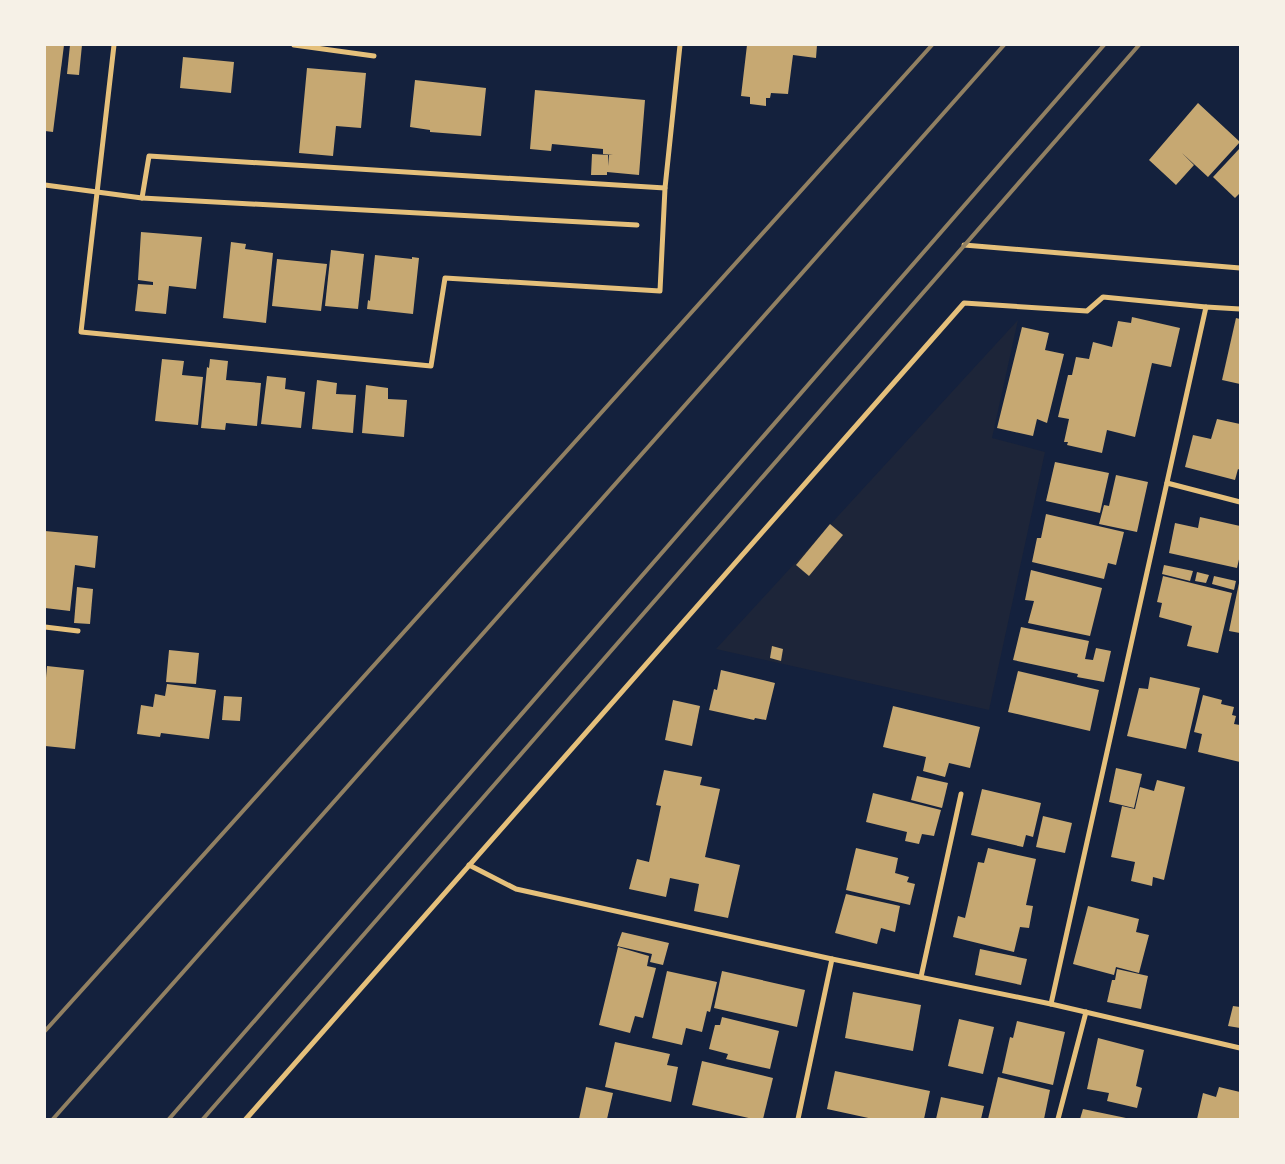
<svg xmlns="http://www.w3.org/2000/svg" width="1285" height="1164" font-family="'PT Sans',sans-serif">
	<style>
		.green { fill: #1d2539 }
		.building { fill: #c6a872 }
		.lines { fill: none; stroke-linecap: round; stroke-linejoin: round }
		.minor { stroke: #e5c07b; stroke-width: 5 }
		.rail { stroke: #918062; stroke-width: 4 }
	</style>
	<rect width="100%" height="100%" fill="#14213d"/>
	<path class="green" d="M 1018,320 L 992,438 L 1045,452 L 989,710 L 716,649 Z"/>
	<g class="building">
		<path d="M 45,45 L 64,45 L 53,132 L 45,131 Z"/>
		<path d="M 70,45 L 82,45 L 79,75 L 67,74 Z"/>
		<path d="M 747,45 L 817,45 L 816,58 L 793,55 L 788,94 L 771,93 L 770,98 L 766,98 L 766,106 L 750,104 L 750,97 L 741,96 Z"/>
		<path d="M 183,57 L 234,62 L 231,93 L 180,88 Z"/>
		<path d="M 307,68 L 366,73 L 361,128 L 336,126 L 333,156 L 299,153 Z"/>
		<path d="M 415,80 L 486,88 L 481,136 L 430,132 L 430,130 L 410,127 Z"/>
		<path d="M 535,90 L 645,100 L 639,175 L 607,172 L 607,175 L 591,175 L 592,154 L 608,155 L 608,166 L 609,155 L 613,155 L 603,154 L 603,149 L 552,144 L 551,151 L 530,149 Z"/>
		<path d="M 1198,103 L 1240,142 L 1208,177 L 1182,153 L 1194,165 L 1176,185 L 1149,160 Z"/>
		<path d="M 1240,148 L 1240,193 L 1235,198 L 1213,177 Z"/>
		<path d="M 141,232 L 202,237 L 196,289 L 169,286 L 166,314 L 135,311 L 138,284 L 153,285 L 153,282 L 138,280 Z"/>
		<path d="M 231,242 L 246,244 L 245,249 L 273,253 L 266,323 L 223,318 Z"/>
		<path d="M 331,250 L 364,254 L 358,309 L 325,306 Z"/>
		<path d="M 375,255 L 412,259 L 412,257 L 419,258 L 413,314 L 367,309 L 368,300 L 370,301 Z"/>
		<path d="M 277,259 L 327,264 L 321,311 L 272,306 Z"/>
		<path d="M 1132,317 L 1180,328 L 1171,367 L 1152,363 L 1135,437 L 1107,430 L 1102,453 L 1067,445 L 1068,442 L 1064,442 L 1069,419 L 1058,417 L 1068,375 L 1072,375 L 1076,357 L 1089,359 L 1093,342 L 1112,347 L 1118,321 L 1131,323 Z"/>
		<path d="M 1236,318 L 1240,319 L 1240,384 L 1222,380 Z"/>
		<path d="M 1022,327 L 1049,333 L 1045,350 L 1064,354 L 1047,423 L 1037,419 L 1033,436 L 997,428 Z"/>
		<path d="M 162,359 L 184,361 L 182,375 L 203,377 L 198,425 L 155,421 Z"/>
		<path d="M 210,359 L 228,361 L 226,380 L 261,383 L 257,426 L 226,423 L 225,430 L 201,428 L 207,367 L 209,368 Z"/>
		<path d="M 267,376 L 286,378 L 285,389 L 305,392 L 301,428 L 261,424 Z"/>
		<path d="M 317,380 L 337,383 L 336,394 L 356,395 L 353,433 L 312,429 Z"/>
		<path d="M 366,385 L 388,388 L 388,399 L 407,400 L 404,437 L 362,433 Z"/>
		<path d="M 1217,419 L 1240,424 L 1240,470 L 1238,469 L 1235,480 L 1185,467 L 1193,435 L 1211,439 Z"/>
		<path d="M 1055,462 L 1109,473 L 1100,513 L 1046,501 Z"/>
		<path d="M 1116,475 L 1148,482 L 1137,532 L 1099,524 L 1104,505 L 1109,506 Z"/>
		<path d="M 1046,514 L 1124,532 L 1116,565 L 1108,563 L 1104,579 L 1032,562 L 1037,538 L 1041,538 Z"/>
		<path d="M 1200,517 L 1240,526 L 1240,555 L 1237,568 L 1169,553 L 1175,523 L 1198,528 Z"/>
		<path d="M 830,524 L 843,535 L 809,576 L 796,565 Z"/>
		<path d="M 45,531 L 98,536 L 95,568 L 75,565 L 70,611 L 45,608 Z"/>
		<path d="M 1164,565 L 1193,571 L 1190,581 L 1162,574 Z"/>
		<path d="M 1031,570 L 1102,588 L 1090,636 L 1028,623 L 1034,601 L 1025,600 Z"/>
		<path d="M 1197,572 L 1209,575 L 1206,583 L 1195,581 Z"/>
		<path d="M 1163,576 L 1232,593 L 1218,653 L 1187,646 L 1192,626 L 1159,617 L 1162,603 L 1157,602 Z"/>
		<path d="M 1214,576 L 1236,581 L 1234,590 L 1212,584 Z"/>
		<path d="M 1239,583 L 1240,583 L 1240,633 L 1229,631 Z"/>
		<path d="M 77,587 L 93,589 L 90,624 L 74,623 Z"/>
		<path d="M 1021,627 L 1089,641 L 1085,659 L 1093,660 L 1096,648 L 1111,651 L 1104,682 L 1077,677 L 1078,674 L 1013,660 Z"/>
		<path d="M 772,646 L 783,649 L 781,661 L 770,658 Z"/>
		<path d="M 169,650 L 199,653 L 196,684 L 166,682 Z"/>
		<path d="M 47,666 L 84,670 L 75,749 L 45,746 L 45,689 Z"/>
		<path d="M 721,670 L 775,683 L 766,720 L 755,718 L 754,720 L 709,710 L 714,689 L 717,690 Z"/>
		<path d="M 1018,671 L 1099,690 L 1090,731 L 1008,712 Z"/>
		<path d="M 1150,677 L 1200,688 L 1186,749 L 1127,736 L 1139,688 L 1148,689 Z"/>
		<path d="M 167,684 L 216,690 L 209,739 L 161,733 L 160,737 L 137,734 L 141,705 L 153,707 L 155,694 L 165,696 Z"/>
		<path d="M 1203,695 L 1222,700 L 1221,704 L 1234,707 L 1232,715 L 1236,716 L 1234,724 L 1240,725 L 1240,762 L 1198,752 L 1202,734 L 1194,732 Z"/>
		<path d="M 224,696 L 242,697 L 240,721 L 222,720 Z"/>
		<path d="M 673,700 L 700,706 L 692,746 L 665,740 Z"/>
		<path d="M 893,706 L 980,727 L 970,768 L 949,763 L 945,777 L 923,771 L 926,757 L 883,747 Z"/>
		<path d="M 1116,768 L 1142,774 L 1134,808 L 1109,802 Z"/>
		<path d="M 664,770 L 702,777 L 700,785 L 720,789 L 705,857 L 740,865 L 728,918 L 694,911 L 699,884 L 670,878 L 666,897 L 629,889 L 637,859 L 649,862 L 661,806 L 656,805 Z"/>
		<path d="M 917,776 L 948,783 L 942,808 L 911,800 Z"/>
		<path d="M 1157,780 L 1185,787 L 1164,880 L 1153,877 L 1152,886 L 1131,881 L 1135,862 L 1111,857 L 1122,806 L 1135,809 L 1140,787 L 1154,791 Z"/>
		<path d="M 982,789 L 1041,803 L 1033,837 L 1026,835 L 1023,847 L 971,835 Z"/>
		<path d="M 873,793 L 941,810 L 934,836 L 922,834 L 919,844 L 905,841 L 907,832 L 866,822 Z"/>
		<path d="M 1043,816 L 1072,823 L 1065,853 L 1036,847 Z"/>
		<path d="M 856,848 L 898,858 L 895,873 L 909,877 L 907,882 L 915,884 L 910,905 L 846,890 Z"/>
		<path d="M 988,848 L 1036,859 L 1026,905 L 1033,906 L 1029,928 L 1020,927 L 1014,952 L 953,937 L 958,916 L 965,918 L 978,862 L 984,863 Z"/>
		<path d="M 846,894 L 900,906 L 895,932 L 881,928 L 877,944 L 835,933 Z"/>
		<path d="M 1088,906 L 1139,919 L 1136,932 L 1149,935 L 1139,973 L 1116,967 L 1114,975 L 1073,964 Z"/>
		<path d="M 622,932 L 669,943 L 663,965 L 650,962 L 652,954 L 617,946 Z"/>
		<path d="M 618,947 L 649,956 L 647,966 L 656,968 L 643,1018 L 635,1016 L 630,1033 L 599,1025 Z"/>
		<path d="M 980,949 L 1027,959 L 1021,985 L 975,975 Z"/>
		<path d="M 1117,969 L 1148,976 L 1141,1009 L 1107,1002 L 1112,980 L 1115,980 Z"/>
		<path d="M 667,971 L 717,982 L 710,1012 L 707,1011 L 702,1032 L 686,1028 L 682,1045 L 652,1038 Z"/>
		<path d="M 722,971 L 805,990 L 797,1027 L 714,1008 Z"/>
		<path d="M 853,992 L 921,1005 L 913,1051 L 845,1038 Z"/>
		<path d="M 1233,1006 L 1240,1007 L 1240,1028 L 1228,1026 Z"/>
		<path d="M 722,1017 L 779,1031 L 770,1069 L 726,1059 L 728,1054 L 709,1049 L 715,1025 L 720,1025 Z"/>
		<path d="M 959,1019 L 994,1027 L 983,1074 L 948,1066 Z"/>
		<path d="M 1017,1021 L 1065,1032 L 1053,1085 L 1002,1073 L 1010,1037 L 1013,1038 Z"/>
		<path d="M 1098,1038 L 1144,1050 L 1136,1086 L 1142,1088 L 1137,1108 L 1107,1101 L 1109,1093 L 1087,1089 Z"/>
		<path d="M 615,1042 L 670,1054 L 667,1065 L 678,1067 L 671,1102 L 605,1087 Z"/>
		<path d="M 702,1061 L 773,1078 L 763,1119 L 753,1119 L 692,1105 Z"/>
		<path d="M 835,1071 L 930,1091 L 924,1119 L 873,1119 L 827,1109 Z"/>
		<path d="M 998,1077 L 1050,1090 L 1044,1119 L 988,1119 Z"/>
		<path d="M 586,1087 L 613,1093 L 607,1119 L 579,1119 Z"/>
		<path d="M 1219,1087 L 1240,1092 L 1240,1119 L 1197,1119 L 1203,1093 L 1216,1097 Z"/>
		<path d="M 941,1097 L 984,1106 L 981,1119 L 936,1119 Z"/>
		<path d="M 1083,1109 L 1126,1118 L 1126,1119 L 1080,1119 Z"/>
	</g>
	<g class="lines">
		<g class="minor">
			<path d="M 114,45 L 81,332 L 431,366 L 445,278 L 660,291 L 665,188"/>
			<path d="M 294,45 L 374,56"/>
			<path d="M 45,185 L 142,198 L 637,225"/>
			<path d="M 142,198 L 149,156 L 665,188 L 680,45"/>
			<path d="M 964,245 L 1240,268"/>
			<path d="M 1167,483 L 1240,502"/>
			<path d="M 45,627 L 78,631"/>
			<path d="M 469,865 L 516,889 L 832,959"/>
			<path d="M 921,977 L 961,794"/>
			<path d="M 1051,1004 L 1206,307 L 1240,309"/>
			<path d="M 246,1119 L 964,303 L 1087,311 L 1103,297 L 1206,307"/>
			<path d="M 798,1119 L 832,959 L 1051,1004 L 1240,1048"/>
			<path d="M 1058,1119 L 1086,1012"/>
		</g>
		<g class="rail">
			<path d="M 45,1031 L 932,45"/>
			<path d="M 53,1119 L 1004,45"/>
			<path d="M 169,1119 L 1104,45"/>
			<path d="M 203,1119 L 1139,45"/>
		</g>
	</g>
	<rect width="1285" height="1164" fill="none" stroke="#f6f1e7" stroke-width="92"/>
</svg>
